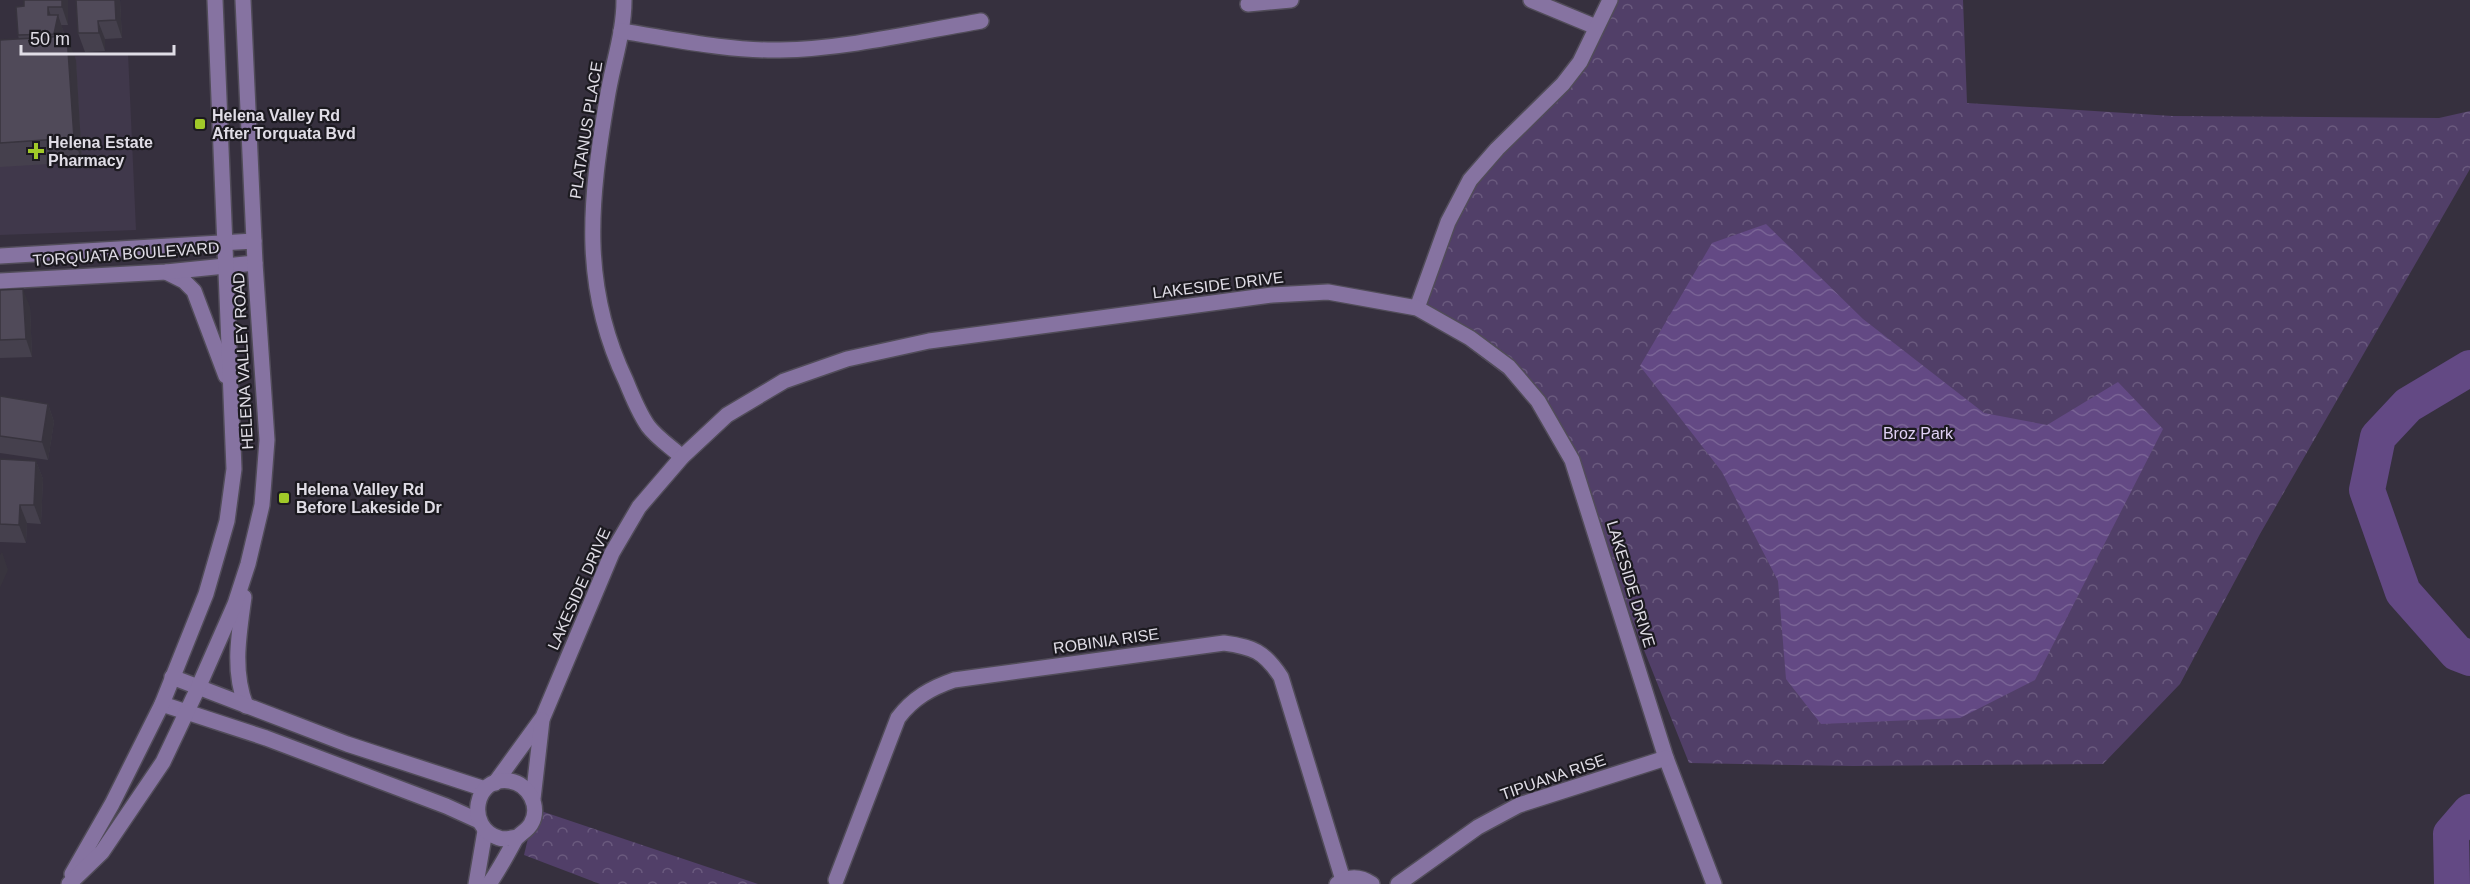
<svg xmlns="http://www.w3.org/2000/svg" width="2470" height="884" font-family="Arial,sans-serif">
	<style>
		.built { fill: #40384b }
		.park { fill: url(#park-crowns) }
		.water { fill: url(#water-waves) }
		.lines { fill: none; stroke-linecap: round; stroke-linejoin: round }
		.river { stroke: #634984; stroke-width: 36 }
		.minor-casing { stroke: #514c59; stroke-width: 18 }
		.minor { stroke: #8673a1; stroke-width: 15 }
		.wall { fill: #45404d }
		.shaded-wall { fill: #38343e }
		.building { fill: #504a59; stroke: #38343e; stroke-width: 1.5 }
		.poi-dot { fill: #a1c929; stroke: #1c1a20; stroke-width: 2 }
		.labels { text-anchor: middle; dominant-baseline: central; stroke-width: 4.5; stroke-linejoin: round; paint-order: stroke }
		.poi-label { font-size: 16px; font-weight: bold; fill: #e0dde6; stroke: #1c1a20; text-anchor: start }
		.street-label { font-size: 16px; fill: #e0dde6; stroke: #1c1a20 }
		.park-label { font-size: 16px; fill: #e0d1f5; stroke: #1c1a20 }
	</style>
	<defs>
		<pattern id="park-crowns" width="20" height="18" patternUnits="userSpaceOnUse" patternTransform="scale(1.5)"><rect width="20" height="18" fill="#513f68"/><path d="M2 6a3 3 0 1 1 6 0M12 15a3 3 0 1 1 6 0" fill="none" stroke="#6a5a7e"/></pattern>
		<pattern id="water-waves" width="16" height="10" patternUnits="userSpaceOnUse" patternTransform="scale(1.5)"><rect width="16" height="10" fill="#634984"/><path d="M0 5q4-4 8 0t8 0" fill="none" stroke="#796395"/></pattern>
	</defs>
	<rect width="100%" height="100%" fill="#36303e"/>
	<path class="built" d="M 128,53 L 136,230 L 0,235 L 0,61 Z"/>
	<g class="park">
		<path d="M 1607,0 L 1963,0 L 1967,103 L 2172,116 L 2439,118 L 2470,111 L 2470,169 L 2260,534 L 2180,684 L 2103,764 L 1853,766 L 1689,763 L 1591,517 L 1538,401 L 1417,308 L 1470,180 L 1563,84 Z"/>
		<path d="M 535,809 L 758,884 L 600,884 L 524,855 Z"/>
	</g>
	<path class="water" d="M 1766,224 L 1863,319 L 1984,413 L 2047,425 L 2118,382 L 2163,429 L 2035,680 L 1960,718 L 1821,724 L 1786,679 L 1778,581 L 1722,472 L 1640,366 L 1712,243 Z"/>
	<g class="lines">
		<g class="river">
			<path d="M 2470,368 L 2408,405 L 2378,437 L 2367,490 L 2403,592 L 2457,653 L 2470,658"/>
			<path d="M 2452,884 L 2451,834 L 2470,812"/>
		</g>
		<defs>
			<g id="minor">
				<path d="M 624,0 C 624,34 612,66 607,99 C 590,200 580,285 626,381 C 632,396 639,413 648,426 C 657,438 671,447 682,457"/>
				<path d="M 1531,0 L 1596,27"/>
				<path d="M 1248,4 L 1291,0"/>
				<path d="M 621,31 C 673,39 727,51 780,50 C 845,49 917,32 981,21"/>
				<path d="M 0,256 L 254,241"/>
				<path d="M 166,272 L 184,281 L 194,291 L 226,376"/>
				<path d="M 0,281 L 166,272 L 255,263"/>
				<path d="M 1417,308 L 1448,222 L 1470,180 L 1497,149 L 1563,84 L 1580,62 L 1610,0"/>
				<path d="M 244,597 C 239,634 232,670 246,706"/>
				<path d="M 172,677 L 347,744 L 485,789"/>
				<path d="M 162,704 L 266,738 L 446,806 L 479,821"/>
				<path d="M 495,783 L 543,717 L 612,553 L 639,507 L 682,457 L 727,415 L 784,381 L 847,359 L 929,341 L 1272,295 L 1328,292 L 1417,308 L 1470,338 L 1509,367 L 1538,401 L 1572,460 L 1666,758 L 1714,884"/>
				<path d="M 533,799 L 542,720"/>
				<path d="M 72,874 L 112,804 L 162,704 L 206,594 L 227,521 L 234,469 L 215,0"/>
				<path d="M 836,880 L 898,718 C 913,698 931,688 954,680 L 1224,643 C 1253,647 1264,651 1281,677 L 1343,880"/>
				<path d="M 69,884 L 102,852 L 163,762 L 198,688 L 235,604 L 248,564 L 262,505 L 267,440 L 255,263 L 243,0"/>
				<path d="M 476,884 L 485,831"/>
				<path d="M 489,884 C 499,870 507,855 515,840 C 519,834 527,831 531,824 C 541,807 529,784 510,781 C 474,775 465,828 499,838 C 504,840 512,838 517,837"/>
				<path d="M 1337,884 C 1348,876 1360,876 1372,884"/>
				<path d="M 1398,884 L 1478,827 L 1519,805 L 1666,758"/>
			</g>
		</defs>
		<use href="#minor" class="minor-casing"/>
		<use href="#minor" class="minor"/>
	</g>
	<g class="wall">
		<path d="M 68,0 L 68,25 L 61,25 L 64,33 L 64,37 L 76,60 L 82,162 L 0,167 L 0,40 L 19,39 L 18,35 L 24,6 Z"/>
		<path d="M 76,0 L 120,0 L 122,38 L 105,39 L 105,51 L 85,52 L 78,33 Z"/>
		<path d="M 0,290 L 30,307 L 32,357 L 0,358 Z"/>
		<path d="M 0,396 L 48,404 L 54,422 L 48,460 L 0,453 Z"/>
		<path d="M 0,459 L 36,461 L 43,479 L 41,524 L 27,523 L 26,543 L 0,542 Z"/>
	</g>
	<g class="shaded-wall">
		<path d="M 62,0 L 68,0 L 68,25 L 62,7 Z"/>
		<path d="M 115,0 L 120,0 L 122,38 L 116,20 Z"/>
		<path d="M 48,7 L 54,25 L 58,15 L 64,33 L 61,52 L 48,15 Z"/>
		<path d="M 98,21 L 105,39 L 105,51 L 99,33 Z"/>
		<path d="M 67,36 L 76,60 L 82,162 L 74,138 Z"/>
		<path d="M 23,289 L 30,307 L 32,357 L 26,339 Z"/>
		<path d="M 48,404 L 54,422 L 48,460 L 42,442 Z"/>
		<path d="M 36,461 L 43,479 L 41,524 L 34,505 Z"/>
		<path d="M 20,505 L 27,523 L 26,543 L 19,525 Z"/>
		<path d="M 2,552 L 8,570 L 0,588 L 0,555 Z"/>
	</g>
	<g class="building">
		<path d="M 24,0 L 62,0 L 62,7 L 48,7 L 48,15 L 58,15 L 54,34 L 18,35 L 16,7 L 24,6 Z"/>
		<path d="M 76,0 L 115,0 L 116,20 L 98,21 L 99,33 L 78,33 Z"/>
		<path d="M 67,36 L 74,138 L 0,143 L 0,40 Z"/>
		<path d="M 23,289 L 26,339 L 0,340 L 0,290 Z"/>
		<path d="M 0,396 L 48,404 L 42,442 L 0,436 Z"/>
		<path d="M 0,459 L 36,461 L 34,505 L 20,505 L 19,525 L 0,524 Z"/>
	</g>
	<g class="poi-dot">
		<rect x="194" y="118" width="12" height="12" rx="3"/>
		<path d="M33 142h6v6h6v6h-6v6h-6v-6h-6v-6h6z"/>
		<rect x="278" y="492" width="12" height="12" rx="3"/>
	</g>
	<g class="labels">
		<g class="poi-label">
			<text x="212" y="115">Helena Valley Rd<tspan x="212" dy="18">After Torquata Bvd</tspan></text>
			<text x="48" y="142">Helena Estate<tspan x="48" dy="18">Pharmacy</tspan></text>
			<text x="296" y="489">Helena Valley Rd<tspan x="296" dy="18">Before Lakeside Dr</tspan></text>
		</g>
		<g class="street-label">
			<text transform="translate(586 130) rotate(-81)">PLATANUS PLACE</text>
			<text transform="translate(126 254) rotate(-4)">TORQUATA BOULEVARD</text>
			<text transform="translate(1218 285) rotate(-7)">LAKESIDE DRIVE</text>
			<text transform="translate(243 361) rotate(-93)">HELENA VALLEY ROAD</text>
			<text transform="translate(1631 584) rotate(73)">LAKESIDE DRIVE</text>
			<text transform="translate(579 589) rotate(-66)">LAKESIDE DRIVE</text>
			<text transform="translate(1106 641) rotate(-8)">ROBINIA RISE</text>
			<text transform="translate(1553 777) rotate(-19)">TIPUANA RISE</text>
		</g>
		<g class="park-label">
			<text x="1918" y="433">Broz Park</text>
		</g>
	</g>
	<path d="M21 45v9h153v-9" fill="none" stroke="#e0dde6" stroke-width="3"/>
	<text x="30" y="45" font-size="18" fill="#e0dde6" stroke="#1c1a20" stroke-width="4.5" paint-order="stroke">50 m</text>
</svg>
